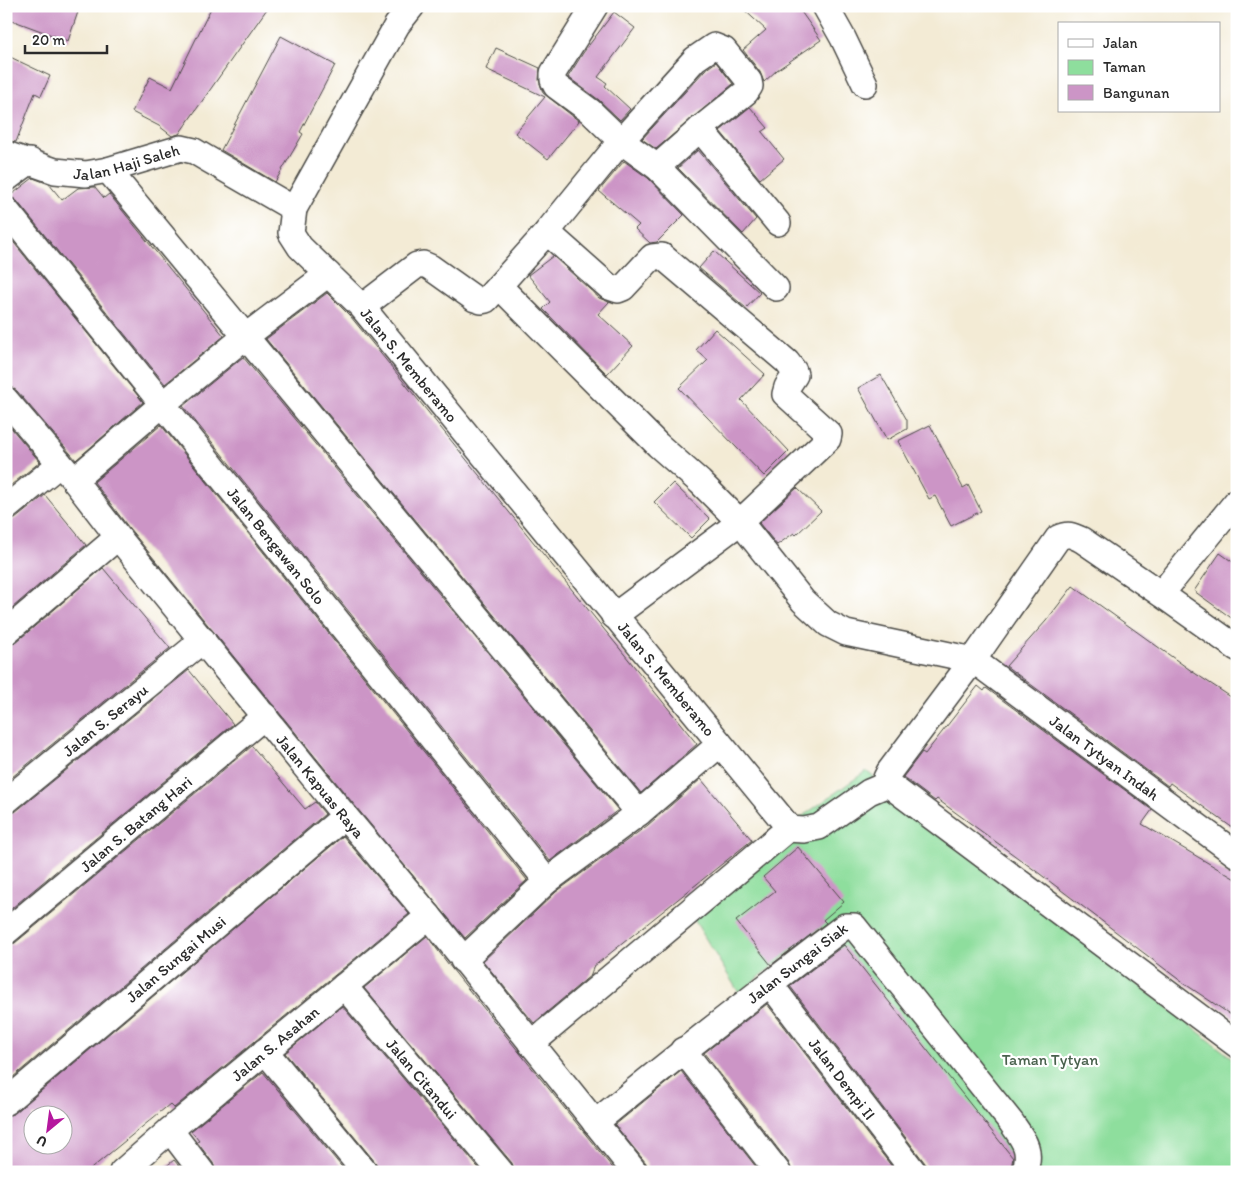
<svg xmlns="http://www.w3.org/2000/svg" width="1243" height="1178" font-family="Itim,sans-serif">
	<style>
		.green { fill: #8ede9d; stroke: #5c8464 }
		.building { fill: #cc95c6; fill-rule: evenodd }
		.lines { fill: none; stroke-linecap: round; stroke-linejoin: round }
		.street-casing { stroke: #494844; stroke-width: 28 }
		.street { stroke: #fff; stroke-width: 25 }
		.labels { text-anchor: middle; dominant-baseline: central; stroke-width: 4.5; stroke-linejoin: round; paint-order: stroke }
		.street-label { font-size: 16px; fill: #2b2b2b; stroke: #fff }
		.park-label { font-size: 16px; fill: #49614d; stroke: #fff }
	</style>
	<rect width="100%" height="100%" fill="#fff"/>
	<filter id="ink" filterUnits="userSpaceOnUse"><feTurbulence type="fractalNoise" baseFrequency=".02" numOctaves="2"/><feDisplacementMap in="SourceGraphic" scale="10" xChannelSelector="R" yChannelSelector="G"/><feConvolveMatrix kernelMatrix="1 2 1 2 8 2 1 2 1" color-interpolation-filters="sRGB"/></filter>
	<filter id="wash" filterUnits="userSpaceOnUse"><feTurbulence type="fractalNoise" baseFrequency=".0096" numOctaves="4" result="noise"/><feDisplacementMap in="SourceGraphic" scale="20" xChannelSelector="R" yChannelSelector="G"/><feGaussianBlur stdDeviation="1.12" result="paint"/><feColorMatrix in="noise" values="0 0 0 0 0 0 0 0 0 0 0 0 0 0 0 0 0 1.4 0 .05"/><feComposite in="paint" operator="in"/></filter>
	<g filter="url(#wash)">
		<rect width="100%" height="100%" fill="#f3ebd5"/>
		<path class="green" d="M 866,771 L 1237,1062 L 1237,1172 L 992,1172 L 822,927 L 739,993 L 687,908 L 765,843 Z"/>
		<g id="blocks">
			<g class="building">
				<path d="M 6,6 L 80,6 L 68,41 L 6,18 Z"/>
				<path d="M 212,6 L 269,6 L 179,134 L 172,136 L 159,126 L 132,112 L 150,77 L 172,88 Z"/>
				<path d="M 740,6 L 797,6 L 821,40 L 777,70 L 764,82 L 760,72 L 743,50 L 766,30 Z"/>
				<path d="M 614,12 L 635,28 L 598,77 L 607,83 L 605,86 L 630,109 L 620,120 L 599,100 L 568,77 L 583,53 Z"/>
				<path d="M 281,36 L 335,65 L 300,132 L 303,134 L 275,182 L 221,150 Z"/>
				<path d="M 496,48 L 540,68 L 539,80 L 543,93 L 579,121 L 548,159 L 515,133 L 545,97 L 486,69 Z"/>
				<path d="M 6,55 L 50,76 L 41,96 L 35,93 L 16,142 L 6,140 Z"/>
				<path d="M 716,62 L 733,84 L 656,149 L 642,139 L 705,70 Z"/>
				<path d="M 750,107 L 768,128 L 762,132 L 784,159 L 760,179 L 720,131 Z"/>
				<path d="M 698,150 L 756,219 L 743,234 L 678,168 Z"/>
				<path d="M 624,161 L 648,178 L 684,215 L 657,242 L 650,243 L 635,229 L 639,225 L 599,191 Z"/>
				<path d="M 33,178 L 49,184 L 62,200 L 78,188 L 95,187 L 104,198 L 109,194 L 224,336 L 165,384 L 17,201 L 10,196 Z"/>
				<path d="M 6,233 L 143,402 L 76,460 L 17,391 L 11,387 L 6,386 Z"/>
				<path d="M 714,251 L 760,293 L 746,308 L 699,268 Z"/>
				<path d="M 553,256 L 599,298 L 609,302 L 598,314 L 633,346 L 607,374 L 543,309 L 550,302 L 528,275 Z"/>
				<path d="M 327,293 L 351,317 L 697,744 L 641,793 L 266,339 Z"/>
				<path d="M 715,329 L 765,374 L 741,400 L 789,451 L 764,476 L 679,388 L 708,360 L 696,350 Z"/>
				<path d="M 243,357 L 618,810 L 550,861 L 183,406 Z"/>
				<path d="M 881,375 L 907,420 L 907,429 L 887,440 L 858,388 Z"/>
				<path d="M 6,422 L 40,462 L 6,489 Z"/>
				<path d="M 161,425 L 527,880 L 465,938 L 356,807 L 129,528 L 94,482 Z"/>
				<path d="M 930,425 L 963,488 L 968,485 L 981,511 L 951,526 L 935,496 L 929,499 L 898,441 Z"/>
				<path d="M 673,483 L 710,519 L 691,538 L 654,502 Z"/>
				<path d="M 797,488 L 821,511 L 796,535 L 794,533 L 777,545 L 759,523 Z"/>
				<path d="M 45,495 L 86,545 L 6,613 L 6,522 L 15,519 Z"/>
				<path d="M 1220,553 L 1237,565 L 1237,622 L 1194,591 Z"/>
				<path d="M 103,568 L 170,648 L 6,782 L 6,646 L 15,643 Z"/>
				<path d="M 1073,586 L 1193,672 L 1237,701 L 1237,831 L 1170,783 L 1168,786 L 1006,666 L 1046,621 Z"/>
				<path d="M 189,670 L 233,724 L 6,913 L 6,815 L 15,812 Z"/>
				<path d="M 978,686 L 984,691 L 986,688 L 1152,810 L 1142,824 L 1237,880 L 1237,1019 L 1182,982 L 1040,874 L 937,799 L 935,801 L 903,777 L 922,752 L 925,754 Z"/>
				<path d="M 252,746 L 305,809 L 315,802 L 325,814 L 6,1083 L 6,946 L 15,943 Z"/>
				<path d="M 701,779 L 752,840 L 593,967 L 591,975 L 534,1023 L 483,961 L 556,892 L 648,825 Z"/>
				<path d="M 343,836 L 409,914 L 174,1108 L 170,1104 L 87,1172 L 6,1172 L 6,1116 L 15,1113 ZM 32,1116 L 62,1116 L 62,1146 L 32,1146 Z"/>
				<path d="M 798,847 L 844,902 L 823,920 L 826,923 L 771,965 L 736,921 L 775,891 L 763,877 Z"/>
				<path d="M 427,936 L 452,969 L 616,1172 L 515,1172 L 512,1163 L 364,988 Z"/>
				<path d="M 844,945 L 1013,1158 L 1010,1172 L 928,1172 L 925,1163 L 790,986 Z"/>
				<path d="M 767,1004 L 896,1172 L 792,1172 L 789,1163 L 704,1053 Z"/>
				<path d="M 342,1006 L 482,1172 L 379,1172 L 376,1163 L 285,1053 Z"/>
				<path d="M 681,1071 L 760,1172 L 649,1172 L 646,1163 L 615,1125 Z"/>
				<path d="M 263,1072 L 346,1172 L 216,1172 L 213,1163 L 197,1142 L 199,1141 L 191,1131 Z"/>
				<path d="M 174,1160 L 184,1172 L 159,1172 Z"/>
			</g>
		</g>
	</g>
	<g filter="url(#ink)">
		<use href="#blocks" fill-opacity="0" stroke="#494844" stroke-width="1"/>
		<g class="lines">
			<defs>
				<g id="street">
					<path d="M 595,6 L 553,73 L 553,80 L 556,86 L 590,111 L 621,141 L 657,167 L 776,288"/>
					<path d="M 825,6 L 843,38 L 865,84"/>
					<path d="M 700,129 L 778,223"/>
					<path id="s1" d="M 6,154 L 55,171 L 86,174 L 108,170 L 181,148 L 194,151 L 204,157 L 294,209"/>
					<path d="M 108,170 L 639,813"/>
					<path d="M 6,179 L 30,161"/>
					<path id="s2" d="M 6,210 L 547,881"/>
					<path d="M 547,232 L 609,287 L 618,290 L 623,288 L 652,257 L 662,256 L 787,362 L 794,371 L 795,375 L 787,387 L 785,394 L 829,434 L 828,439 L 740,522 L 614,616"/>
					<path id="s3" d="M 328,274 L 362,307 L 786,824 L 786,829 L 783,833 L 531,1044"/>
					<path id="s4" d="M 499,286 L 658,445 L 700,482 L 740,522 L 803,601 L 828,624 L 846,633 L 973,660 L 1237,855"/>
					<path d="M 362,307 L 417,265 L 423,264 L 430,267 L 475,299 L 481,301 L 486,300 L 547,232 L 621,141 L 695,59 L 714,46 L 724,50 L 749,81 L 750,86 L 746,92 L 700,129 L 657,167"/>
					<path id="s5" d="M 6,400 L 74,480 L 118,537 L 345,816 L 429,916 L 635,1172"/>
					<path d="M 74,480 L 164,403 L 246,336 L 328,274 L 300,247 L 291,233 L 294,209 L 384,48 L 397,25 L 412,6"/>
					<path d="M 6,508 L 60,464"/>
					<path d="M 1161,594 L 1237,501"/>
					<path d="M 6,632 L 118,537"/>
					<path d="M 1237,648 L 1161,594 L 1082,540 C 1072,535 1068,533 1058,538 L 973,660 L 889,772 L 886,778 L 888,784 L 1237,1045"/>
					<path id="s6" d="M 6,801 L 203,640"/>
					<path d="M 786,829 L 804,830 L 819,827 L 869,792 L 888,784"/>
					<path id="s7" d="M 6,932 L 265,716"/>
					<path d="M 463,960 L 547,881 L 639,813 L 720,744"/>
					<path id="s8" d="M 770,984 L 914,1172"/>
					<path id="s9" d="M 344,986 L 501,1172"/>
					<path d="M 683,1050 L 778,1172"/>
					<path d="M 265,1051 L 365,1172"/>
					<path id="s10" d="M 6,1102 L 345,816"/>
					<path id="s11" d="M 595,1123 C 677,1055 761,990 845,926 L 854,926 L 1011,1122 C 1023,1139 1033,1150 1024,1172"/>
					<path d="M 170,1130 L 202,1172"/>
					<path id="s12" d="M 122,1172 L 170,1130 L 429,916"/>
				</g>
			</defs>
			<use href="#street" class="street-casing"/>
			<use href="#street" class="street"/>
		</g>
	</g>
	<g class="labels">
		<g class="street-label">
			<text stroke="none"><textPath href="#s1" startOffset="125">Jalan Haji Saleh</textPath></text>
			<text stroke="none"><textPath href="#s3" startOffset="122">Jalan S. Memberamo</textPath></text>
			<text stroke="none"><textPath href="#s2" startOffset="431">Jalan Bengawan Solo</textPath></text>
			<text stroke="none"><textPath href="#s3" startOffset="528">Jalan S. Memberamo</textPath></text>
			<text stroke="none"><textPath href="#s6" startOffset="128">Jalan S. Serayu</textPath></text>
			<text stroke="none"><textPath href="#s4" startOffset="786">Jalan Tytyan Indah</textPath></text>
			<text stroke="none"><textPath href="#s5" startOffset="498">Jalan Kapuas Raya</textPath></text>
			<text stroke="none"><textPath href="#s7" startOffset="169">Jalan S. Batang Hari</textPath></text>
			<text stroke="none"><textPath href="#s10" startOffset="222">Jalan Sungai Musi</textPath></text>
			<text stroke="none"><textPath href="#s11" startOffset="258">Jalan Sungai Siak</textPath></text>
			<text stroke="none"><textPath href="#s12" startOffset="200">Jalan S. Asahan</textPath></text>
			<text stroke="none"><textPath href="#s8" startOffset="119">Jalan Dempi II</textPath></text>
			<text stroke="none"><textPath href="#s9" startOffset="121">Jalan Citandui</textPath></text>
		</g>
		<g class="park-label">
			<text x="1050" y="1059">Taman Tytyan</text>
		</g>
	</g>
	<rect width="1243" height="1178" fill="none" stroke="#fff" stroke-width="25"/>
	<rect x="1058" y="22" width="162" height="90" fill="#ffffff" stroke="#aaaaaa"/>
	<rect x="1068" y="39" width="25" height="8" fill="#ffffff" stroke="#aaaaaa"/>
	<text x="1103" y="48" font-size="15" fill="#2b2b2b">Jalan</text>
	<rect x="1068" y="60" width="25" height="15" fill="#8ede9d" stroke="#aaaaaa"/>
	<text x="1103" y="72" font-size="15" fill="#2b2b2b">Taman</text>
	<rect x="1068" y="85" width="25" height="15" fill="#cc95c6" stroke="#aaaaaa"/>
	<text x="1103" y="98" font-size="15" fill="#2b2b2b">Bangunan</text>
	<g transform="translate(48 1130) rotate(209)"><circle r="24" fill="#ffffff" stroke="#aaaaaa"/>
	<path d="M0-4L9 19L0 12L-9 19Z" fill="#b5179e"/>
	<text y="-8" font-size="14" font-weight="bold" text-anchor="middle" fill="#2b2b2b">U</text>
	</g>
	<path d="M25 45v8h82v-8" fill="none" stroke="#2b2b2b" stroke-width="2.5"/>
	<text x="32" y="45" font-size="15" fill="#2b2b2b" stroke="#ffffff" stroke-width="4" paint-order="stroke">20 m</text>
</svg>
